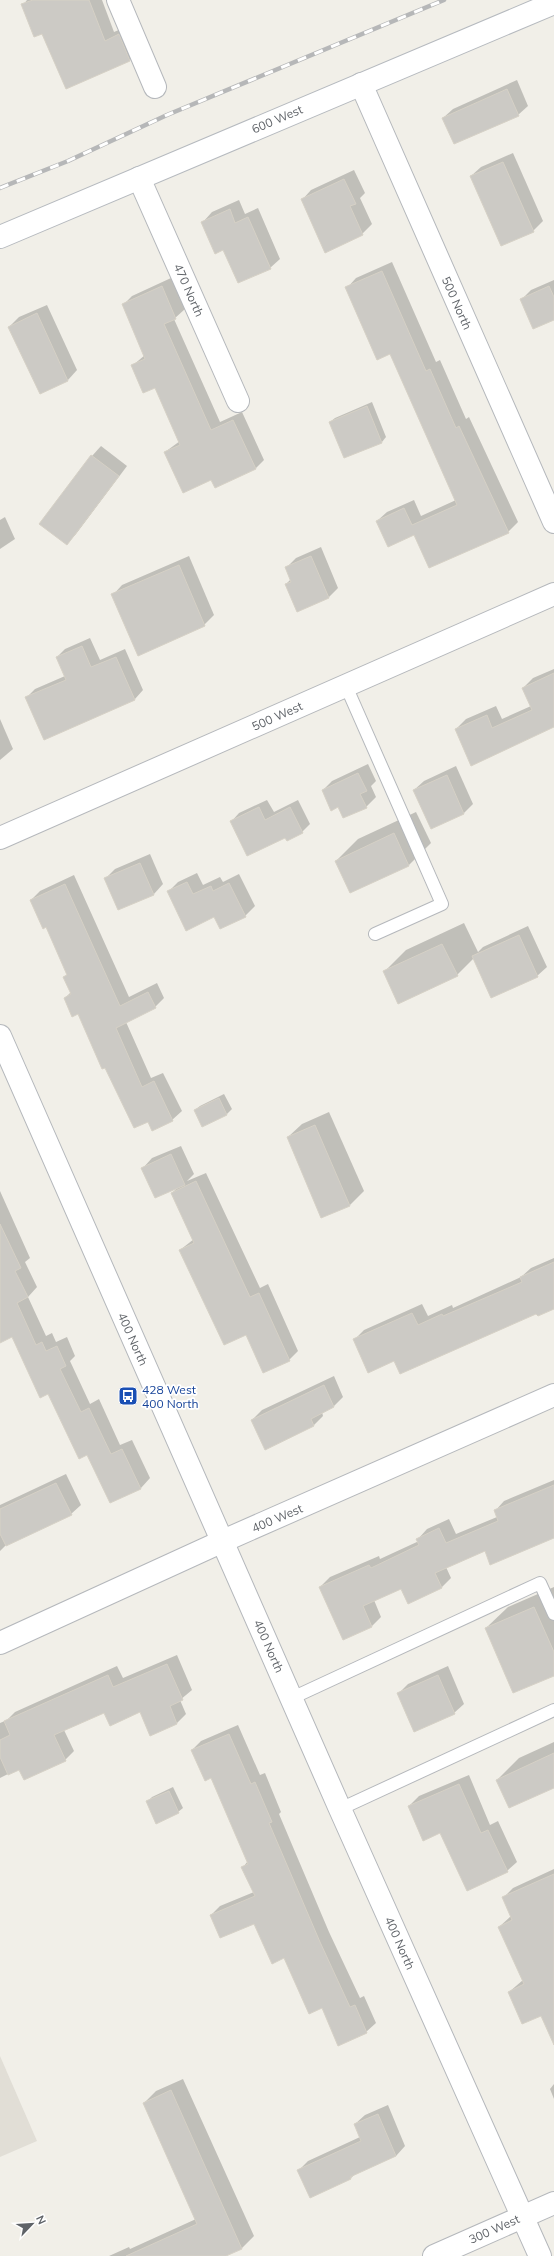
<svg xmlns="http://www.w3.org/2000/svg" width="554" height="2256" font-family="Mulish,sans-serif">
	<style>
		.education { fill: #e1ded6 }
		.shadow { fill: #0003 }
		.building { fill: #cccac5; stroke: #d6d1c6 }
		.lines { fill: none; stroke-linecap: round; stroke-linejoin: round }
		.lane-casing { stroke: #b5b8bc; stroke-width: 14 }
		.street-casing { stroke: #b5b8bc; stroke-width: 24 }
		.secondary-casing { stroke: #b6babf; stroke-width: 24 }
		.lane { stroke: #fff; stroke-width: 12 }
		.street { stroke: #fff; stroke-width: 22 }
		.secondary { stroke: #fff; stroke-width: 22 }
		.rail-casing { stroke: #b6b7b8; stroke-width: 4.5 }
		.rail { stroke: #fff; stroke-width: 3; stroke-dasharray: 9; stroke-linecap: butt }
		.labels { text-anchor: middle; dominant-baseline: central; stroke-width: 3.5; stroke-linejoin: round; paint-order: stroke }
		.street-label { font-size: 12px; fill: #5f6368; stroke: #fff }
		.transit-label { font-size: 12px; fill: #164399; stroke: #fff; text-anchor: start }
	</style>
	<rect width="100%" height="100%" fill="#f1efe8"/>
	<path class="education" d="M 0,2056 L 37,2141 L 0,2157 Z"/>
	<g class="shadow">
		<path d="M 27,0 L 102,0 L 114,32 L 128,26 L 139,50 L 130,60 L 66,88 L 42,33 L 23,5 Z"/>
		<path d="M 517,80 L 528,106 L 518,115 L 443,118 L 453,109 Z"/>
		<path d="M 513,153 L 543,221 L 533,231 L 471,176 L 481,167 Z"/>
		<path d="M 354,170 L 365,193 L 360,198 L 372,224 L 362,234 L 302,200 L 311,190 Z"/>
		<path d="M 239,200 L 245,214 L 258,208 L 280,259 L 270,268 L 224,249 L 203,222 L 212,212 Z"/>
		<path d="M 392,262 L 436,362 L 440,360 L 466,419 L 469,417 L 518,522 L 508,532 L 429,566 L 415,534 L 377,521 L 387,512 L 414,500 L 421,516 L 456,500 L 390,353 L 347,288 L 356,278 Z"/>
		<path d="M 171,278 L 185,309 L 174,319 L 220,422 L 242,412 L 264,460 L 255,469 L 212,479 L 165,452 L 180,441 L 156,387 L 132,366 L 145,355 L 123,305 L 132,296 Z"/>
		<path d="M 554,280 L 554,319 L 521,300 L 531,290 Z"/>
		<path d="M 47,305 L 77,370 L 68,380 L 41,393 L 9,327 L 19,317 Z"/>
		<path d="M 372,402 L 386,437 L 382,442 L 345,457 L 330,422 L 335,418 Z"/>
		<path d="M 101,446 L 127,466 L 76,534 L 67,544 L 92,456 Z"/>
		<path d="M 5,517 L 15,539 L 0,549 L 0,520 Z"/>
		<path d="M 321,547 L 338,588 L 329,597 L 298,611 L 286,584 L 291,579 L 286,568 L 296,558 Z"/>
		<path d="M 189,556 L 214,615 L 204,625 L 113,595 L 122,585 Z"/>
		<path d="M 90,638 L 100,660 L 125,649 L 143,690 L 135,699 L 26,698 L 35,689 L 65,676 L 57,657 L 65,649 Z"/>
		<path d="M 554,669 L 554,726 L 472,765 L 456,729 L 466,719 L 496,706 L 502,719 L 531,706 L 523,688 L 533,678 Z"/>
		<path d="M 0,719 L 13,749 L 0,760 Z"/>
		<path d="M 368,764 L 376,781 L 371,786 L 376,797 L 366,807 L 339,806 L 323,790 L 332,781 Z"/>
		<path d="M 456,766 L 473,804 L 464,813 L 431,828 L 414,790 L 424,781 Z"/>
		<path d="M 267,800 L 274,812 L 298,800 L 310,824 L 302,832 L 286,836 L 231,822 L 239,813 Z"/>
		<path d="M 416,812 L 431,843 L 409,865 L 351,892 L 336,861 L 358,839 Z"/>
		<path d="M 150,854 L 163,884 L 154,894 L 118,909 L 105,879 L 115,869 Z"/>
		<path d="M 197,873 L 203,885 L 220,877 L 223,882 L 239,874 L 255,906 L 245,916 L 215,916 L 168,892 L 178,882 Z"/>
		<path d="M 74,875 L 129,997 L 157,983 L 164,998 L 155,1007 L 126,1022 L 151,1078 L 163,1073 L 182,1111 L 172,1120 L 148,1120 L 79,1013 L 65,998 L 71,992 L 64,977 L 68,974 L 46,926 L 31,900 L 40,891 Z"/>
		<path d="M 464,923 L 478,952 L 483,947 L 528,926 L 547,967 L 537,976 L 474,958 L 457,975 L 384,972 L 406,950 Z"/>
		<path d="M 224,1094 L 232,1109 L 227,1114 L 203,1125 L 195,1110 L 200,1106 Z"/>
		<path d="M 329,1112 L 364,1191 L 350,1205 L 322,1217 L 288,1137 L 302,1124 Z"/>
		<path d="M 181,1146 L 194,1174 L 187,1181 L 206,1173 L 260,1288 L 268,1284 L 298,1351 L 289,1360 L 247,1334 L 180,1250 L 194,1239 L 172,1193 L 179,1186 L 143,1168 L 152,1158 Z"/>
		<path d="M 0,1191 L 30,1258 L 25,1262 L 37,1287 L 28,1297 L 46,1336 L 52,1333 L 56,1342 L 67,1337 L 75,1356 L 70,1361 L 90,1404 L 99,1399 L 120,1445 L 132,1440 L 150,1478 L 141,1488 L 110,1502 L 88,1453 L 13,1336 L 0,1340 Z"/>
		<path d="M 554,1258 L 554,1308 L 395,1359 L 354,1340 L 364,1330 L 422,1304 L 428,1316 L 452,1305 L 453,1308 L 521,1277 L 531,1268 Z"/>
		<path d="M 334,1376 L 343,1397 L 334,1406 L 322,1412 L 323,1416 L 314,1425 L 252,1420 L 262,1410 Z"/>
		<path d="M 66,1474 L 81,1505 L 71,1514 L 6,1545 L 0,1551 L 0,1505 Z"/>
		<path d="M 554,1480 L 554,1537 L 485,1549 L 446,1567 L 451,1578 L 442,1587 L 409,1602 L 402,1588 L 374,1600 L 381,1617 L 372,1626 L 320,1587 L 330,1577 L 379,1556 L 380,1559 L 419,1541 L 418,1539 L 427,1529 L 449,1519 L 456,1534 L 497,1517 L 495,1511 L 504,1501 Z"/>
		<path d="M 554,1587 L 554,1675 L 486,1628 L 508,1607 Z"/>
		<path d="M 177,1655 L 192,1690 L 180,1700 L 186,1714 L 177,1723 L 151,1734 L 141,1711 L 105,1711 L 64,1730 L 74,1751 L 65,1760 L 20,1768 L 0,1778 L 0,1723 L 7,1720 L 15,1712 L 117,1666 L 123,1678 Z"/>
		<path d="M 448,1666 L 464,1704 L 454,1713 L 399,1693 L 408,1684 Z"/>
		<path d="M 238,1725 L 260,1775 L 265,1773 L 281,1812 L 279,1814 L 329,1932 L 360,1998 L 364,1996 L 376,2023 L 366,2032 L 322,2007 L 285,1957 L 254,1923 L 211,1915 L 220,1906 L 254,1892 L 243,1867 L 248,1861 L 212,1777 L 192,1750 L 201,1741 Z"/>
		<path d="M 554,1742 L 554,1787 L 497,1780 L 519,1758 Z"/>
		<path d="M 469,1775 L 490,1825 L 498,1821 L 517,1862 L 507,1871 L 440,1832 L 409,1806 L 419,1796 Z"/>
		<path d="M 173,1787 L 183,1808 L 178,1812 L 147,1802 L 152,1797 Z"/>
		<path d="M 554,1869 L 554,2043 L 541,2014 L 509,1992 L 523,1980 L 499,1927 L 511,1916 L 503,1898 L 513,1888 Z"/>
		<path d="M 183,2079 L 254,2236 L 242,2248 L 223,2256 L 109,2256 L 129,2247 L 130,2249 L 196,2219 L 144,2103 L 156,2091 Z"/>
		<path d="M 554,2084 L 554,2099 L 550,2089 Z"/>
		<path d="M 388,2105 L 405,2146 L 396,2156 L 356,2173 L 351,2178 L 310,2197 L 298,2171 L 308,2161 L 360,2137 L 355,2124 L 365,2115 Z"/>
	</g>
	<g class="building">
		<path d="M 33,0 L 89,0 L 105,41 L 119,34 L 130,61 L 66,89 L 42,34 L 34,37 L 21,4 Z"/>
		<path d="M 507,89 L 519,116 L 454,144 L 442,118 Z"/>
		<path d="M 503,162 L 534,232 L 501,246 L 470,176 Z"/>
		<path d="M 344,179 L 356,204 L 350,206 L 363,235 L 325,253 L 301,199 Z"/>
		<path d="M 230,209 L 235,223 L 248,217 L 271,269 L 238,283 L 223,250 L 215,254 L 201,222 Z"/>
		<path d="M 382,271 L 426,371 L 430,369 L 456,428 L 459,426 L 509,533 L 429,568 L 414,535 L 388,547 L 376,521 L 404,508 L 412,525 L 457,505 L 390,354 L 377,360 L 345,287 Z"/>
		<path d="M 162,286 L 176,319 L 164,324 L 211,430 L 233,420 L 256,469 L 215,488 L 211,480 L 183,493 L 164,452 L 180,445 L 155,388 L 143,393 L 131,365 L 145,359 L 122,304 Z"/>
		<path d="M 549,286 L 554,297 L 554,320 L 533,329 L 520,299 Z"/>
		<path d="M 37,313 L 68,381 L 40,394 L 8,327 Z"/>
		<path d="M 367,406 L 382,443 L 344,458 L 329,422 Z"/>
		<path d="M 91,455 L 119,476 L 67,545 L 39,524 Z"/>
		<path d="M 311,556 L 329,598 L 297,612 L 285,584 L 291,582 L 285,567 Z"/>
		<path d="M 179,565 L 205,626 L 138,656 L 111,594 Z"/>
		<path d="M 82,646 L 91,667 L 116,657 L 135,700 L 44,740 L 25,697 L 66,680 L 56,657 Z"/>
		<path d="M 554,673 L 554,727 L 471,766 L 455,729 L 487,715 L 492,728 L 532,710 L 522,688 Z"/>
		<path d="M 358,773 L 367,791 L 360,794 L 367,808 L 343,818 L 338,807 L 331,811 L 322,790 Z"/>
		<path d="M 447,775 L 464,814 L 431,829 L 413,790 Z"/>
		<path d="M 259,807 L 265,820 L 290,807 L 303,833 L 287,841 L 285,838 L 247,856 L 230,821 Z"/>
		<path d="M 394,833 L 409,866 L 350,893 L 335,861 Z"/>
		<path d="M 140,863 L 154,895 L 118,910 L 104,878 Z"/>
		<path d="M 187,882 L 193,894 L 211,886 L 213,891 L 229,883 L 246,917 L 220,929 L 214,917 L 186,931 L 167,891 Z"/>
		<path d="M 65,884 L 120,1006 L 148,992 L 156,1008 L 116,1028 L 142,1087 L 154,1081 L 173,1121 L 152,1131 L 148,1122 L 134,1128 L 105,1068 L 102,1069 L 78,1014 L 72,1017 L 64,998 L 71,994 L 63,977 L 67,975 L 46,927 L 43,929 L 30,900 Z"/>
		<path d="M 519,935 L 538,977 L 491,998 L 472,956 Z"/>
		<path d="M 442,944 L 458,976 L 398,1004 L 383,971 Z"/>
		<path d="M 219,1098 L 227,1115 L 202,1127 L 194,1110 Z"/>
		<path d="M 315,1125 L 350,1206 L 321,1218 L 287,1137 Z"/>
		<path d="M 171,1154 L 185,1185 L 155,1198 L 141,1168 Z"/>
		<path d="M 196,1181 L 250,1297 L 259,1293 L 290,1361 L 263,1373 L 246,1335 L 224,1345 L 179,1250 L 194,1243 L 171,1193 Z"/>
		<path d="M 0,1224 L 21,1268 L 15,1271 L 28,1297 L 17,1303 L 36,1345 L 42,1342 L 46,1351 L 57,1346 L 66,1366 L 60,1369 L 81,1412 L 89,1408 L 111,1454 L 122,1449 L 141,1489 L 110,1503 L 87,1455 L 79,1459 L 48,1394 L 40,1398 L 12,1337 L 0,1343 Z"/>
		<path d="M 554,1262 L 554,1309 L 538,1316 L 536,1314 L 400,1374 L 394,1361 L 368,1373 L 353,1339 L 412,1313 L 418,1325 L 442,1314 L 443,1316 L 522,1282 L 520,1277 Z"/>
		<path d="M 324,1385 L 334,1407 L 311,1419 L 314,1426 L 265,1450 L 251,1420 Z"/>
		<path d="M 56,1483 L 72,1515 L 6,1546 L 0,1534 L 0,1509 Z"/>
		<path d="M 554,1485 L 554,1538 L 490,1565 L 485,1551 L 435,1573 L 442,1588 L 408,1604 L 401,1589 L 363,1606 L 372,1627 L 343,1640 L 319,1587 L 369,1565 L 371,1568 L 419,1545 L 416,1539 L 439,1528 L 446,1543 L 498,1521 L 494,1510 Z"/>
		<path d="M 534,1607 L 554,1652 L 554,1676 L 513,1693 L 485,1628 Z"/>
		<path d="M 167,1664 L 183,1700 L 170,1706 L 177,1724 L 150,1736 L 140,1712 L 110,1726 L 104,1713 L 54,1735 L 66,1761 L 24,1780 L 19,1770 L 8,1775 L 0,1757 L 0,1740 L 10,1735 L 4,1721 L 108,1675 L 113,1687 Z"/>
		<path d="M 438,1675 L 455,1714 L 414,1732 L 397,1693 Z"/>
		<path d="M 229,1734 L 251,1784 L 255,1782 L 272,1822 L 269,1823 L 320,1942 L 350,2007 L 355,2005 L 367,2033 L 338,2046 L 322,2008 L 309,2014 L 284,1958 L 272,1964 L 254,1924 L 220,1938 L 210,1915 L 255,1896 L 241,1867 L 248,1864 L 211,1778 L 205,1781 L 191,1750 Z"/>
		<path d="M 554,1753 L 554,1788 L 509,1808 L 496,1780 Z"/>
		<path d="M 459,1784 L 481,1833 L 488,1830 L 508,1872 L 467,1891 L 440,1833 L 423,1841 L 408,1806 Z"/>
		<path d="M 169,1791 L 179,1813 L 156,1824 L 146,1801 Z"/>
		<path d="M 554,1874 L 554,2045 L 541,2016 L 522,2024 L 508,1992 L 524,1984 L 498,1927 L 512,1920 L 502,1897 Z"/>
		<path d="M 171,2090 L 242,2249 L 226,2256 L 126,2256 L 197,2224 L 143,2103 Z"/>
		<path d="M 378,2114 L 396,2156 L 350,2177 L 351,2179 L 310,2198 L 297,2170 L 361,2141 L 354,2124 Z"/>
	</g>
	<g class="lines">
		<defs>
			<g id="lane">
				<path d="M 346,686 L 442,904 L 375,934"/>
				<path d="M 292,1698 L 540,1583 L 554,1614"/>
				<path d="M 340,1809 L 554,1710"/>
			</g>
			<g id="street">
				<path d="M 118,0 L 155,87"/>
				<path d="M 361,84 L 554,522"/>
				<path d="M 139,178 L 238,401"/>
				<path d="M 0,838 L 554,594"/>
				<path d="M 0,1036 L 340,1809 L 540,2256"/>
				<path d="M 0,1643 L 223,1541 L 554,1395"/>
				<path d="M 434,2256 L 554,2203"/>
			</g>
			<path id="secondary" d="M 0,237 L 554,3"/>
		</defs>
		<use href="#lane" class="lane-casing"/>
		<use href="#street" class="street-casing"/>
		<use href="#secondary" class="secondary-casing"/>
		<use href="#lane" class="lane"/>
		<use href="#street" class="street"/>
		<use href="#secondary" class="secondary"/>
		<defs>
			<path id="rail" d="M 0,188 L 68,161 L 167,115 L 444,0"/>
		</defs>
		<use href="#rail" class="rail-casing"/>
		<use href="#rail" class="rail"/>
	</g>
	<defs>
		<symbol id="bus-square" viewBox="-11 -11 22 22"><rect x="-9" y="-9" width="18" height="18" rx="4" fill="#1a4fb4" stroke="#fff"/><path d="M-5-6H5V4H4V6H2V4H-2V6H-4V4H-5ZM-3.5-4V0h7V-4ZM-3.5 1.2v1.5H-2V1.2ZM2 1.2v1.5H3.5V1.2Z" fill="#fff"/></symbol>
	</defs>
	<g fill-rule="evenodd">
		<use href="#bus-square" x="117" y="1385" width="22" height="22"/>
	</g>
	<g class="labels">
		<g class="street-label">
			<text transform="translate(277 119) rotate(-23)">600 West</text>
			<text transform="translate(189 290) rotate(66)">470 North</text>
			<text transform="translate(457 303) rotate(66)">500 North</text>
			<text transform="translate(277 716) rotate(-24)">500 West</text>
			<text transform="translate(133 1339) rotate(66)">400 North</text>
			<text transform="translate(277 1518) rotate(-23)">400 West</text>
			<text transform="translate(269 1646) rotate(66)">400 North</text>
			<text transform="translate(400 1943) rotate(66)">400 North</text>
			<text transform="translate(494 2229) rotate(-24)">300 West</text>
		</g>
		<g class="transit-label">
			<text x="142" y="1389">428 West<tspan x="142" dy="14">400 North</tspan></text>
		</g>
	</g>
	<g transform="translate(32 2224) rotate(65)" stroke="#ffffff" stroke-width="3" paint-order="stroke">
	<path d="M0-3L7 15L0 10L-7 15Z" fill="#5f6368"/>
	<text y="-6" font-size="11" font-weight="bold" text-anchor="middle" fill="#5f6368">N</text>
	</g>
</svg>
